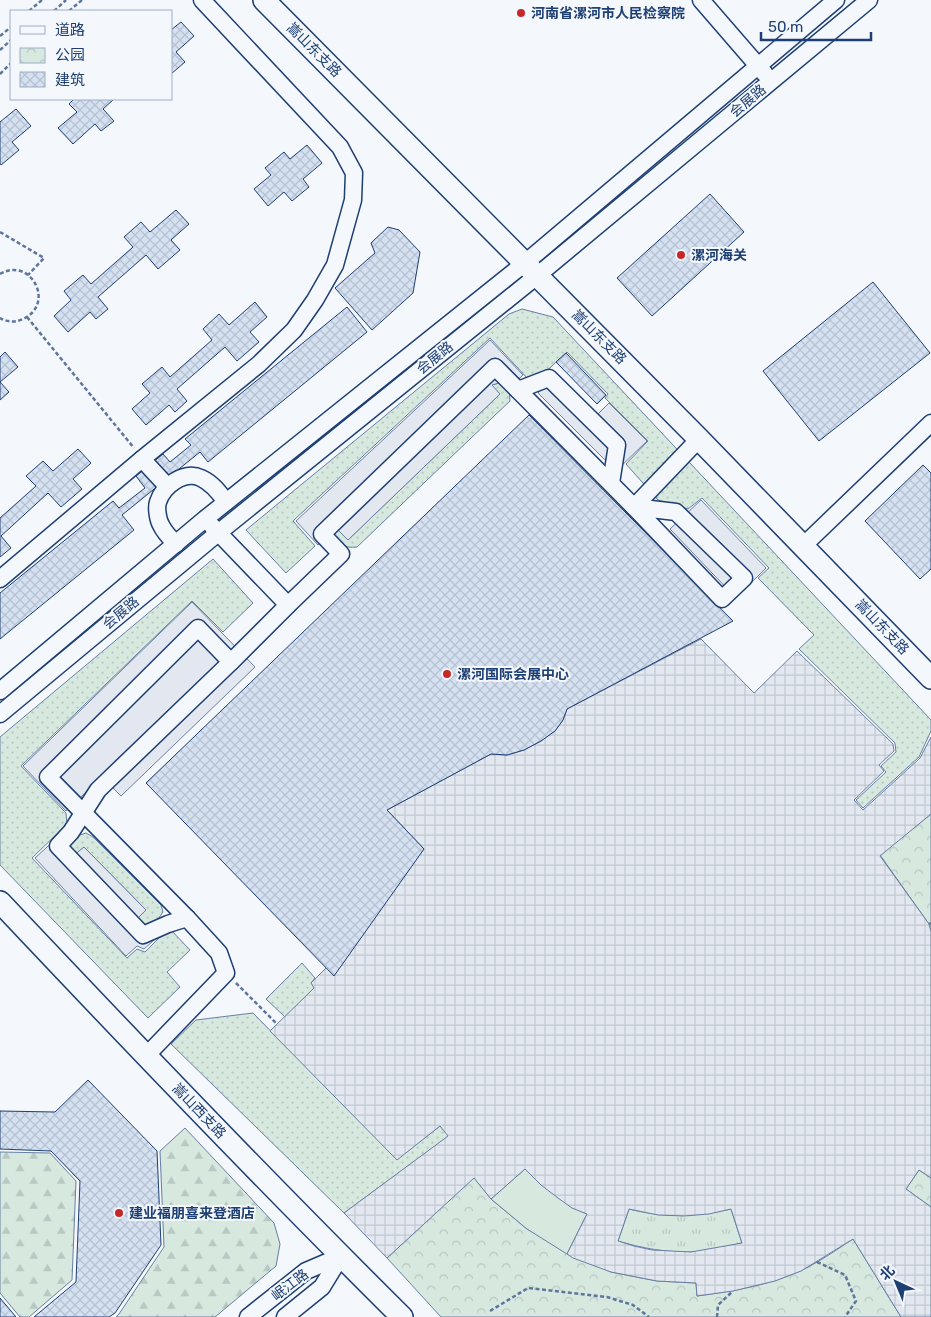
<svg xmlns="http://www.w3.org/2000/svg" width="931" height="1317" font-family="Rubik,'Noto Sans SC',sans-serif">
	<style>
		.grass { fill: url(#grass-tufts); stroke: #687fa3 }
		.forest { fill: url(#forest-firs); stroke: #687fa3 }
		.park { fill: url(#park-crowns); stroke: #687fa3 }
		.garden { fill: url(#garden-dots); stroke: #687fa3 }
		.pitch { fill: #d7e8df; stroke: #687fa3 }
		.parking { fill: #e3e8f0; stroke: #687fa3 }
		.plaza { fill: url(#plaza-grid); stroke: #687fa3; fill-rule: evenodd }
		.building { fill: url(#building-cross-hatch); stroke: #1d3f73 }
		.lines { fill: none; stroke-linecap: round; stroke-linejoin: round }
		.minor-casing { stroke: #1d3f73; stroke-width: 19 }
		.major-casing { stroke: #1d3f73; stroke-width: 24 }
		.path { stroke: #5e769c; stroke-width: 2.5; stroke-dasharray: 4 2.5; stroke-linecap: butt }
		.minor { stroke: #f4f7fb; stroke-width: 16 }
		.major { stroke: #f4f7fb; stroke-width: 21 }
		.poi-dot { fill: #c62828; stroke: #f4f7fb; stroke-width: 2 }
		.labels { text-anchor: middle; dominant-baseline: central; stroke-width: 4; stroke-linejoin: round; paint-order: stroke }
		.poi-label { font-size: 14px; font-weight: bold; fill: #1d3f73; stroke: #f4f7fb; text-anchor: start }
		.street-label { font-size: 14px; fill: #1d3f73; stroke: #f4f7fb }
	</style>
	<defs>
		<pattern id="grass-tufts" width="24" height="20" patternUnits="userSpaceOnUse" patternTransform="scale(1.25)"><rect width="24" height="20" fill="#d7e8df"/><path d="M3 7l-1-3M5 7V3M7 7l1-3M15 17l-1-3M17 17v-4M19 17l1-3" fill="none" stroke="#b8c8c3"/></pattern>
		<pattern id="forest-firs" width="22" height="20" patternUnits="userSpaceOnUse" patternTransform="scale(1.25)"><rect width="22" height="20" fill="#d7e8df"/><path d="M5 1l3.5 6h-7zM16 11l3.5 6h-7z" fill="#b8c8c3"/></pattern>
		<pattern id="park-crowns" width="20" height="18" patternUnits="userSpaceOnUse" patternTransform="scale(1.25)"><rect width="20" height="18" fill="#d7e8df"/><path d="M2 6a3 3 0 1 1 6 0M12 15a3 3 0 1 1 6 0" fill="none" stroke="#b8c8c3"/></pattern>
		<pattern id="garden-dots" width="8" height="8" patternUnits="userSpaceOnUse" patternTransform="scale(1.25)"><rect width="8" height="8" fill="#d7e8df"/><path d="M2 2h.1M6 6h.1" fill="none" stroke="#b8c8c3" stroke-width="1.8" stroke-linecap="round"/></pattern>
		<pattern id="plaza-grid" width="8" height="8" patternUnits="userSpaceOnUse" patternTransform="scale(1.25)"><rect width="8" height="8" fill="#e3e8f0"/><path d="M0 4h8M4 0v8" fill="none" stroke="#c2c8d1"/></pattern>
		<pattern id="building-cross-hatch" width="8" height="8" patternUnits="userSpaceOnUse" patternTransform="scale(1.25)"><rect width="8" height="8" fill="#d5e0f0"/><path d="M0 0l8 8M0 8l8-8" fill="none" stroke="#b6c1d1"/></pattern>
	</defs>
	<rect width="100%" height="100%" fill="#f4f7fb"/>
	<path class="grass" d="M 629,1209 C 665,1218 695,1217 731,1209 L 742,1243 C 726,1246 709,1251 692,1252 C 668,1253 641,1248 618,1241 Z"/>
	<g class="forest">
		<path d="M 185,1128 L 274,1223 L 280,1244 L 276,1266 L 215,1317 L 116,1317 L 119,1314 L 164,1247 L 160,1151 Z"/>
		<path d="M 0,1152 L 50,1153 L 76,1181 L 72,1280 L 29,1317 L 20,1317 L 0,1293 Z"/>
	</g>
	<g class="park">
		<path d="M 931,814 L 931,932 L 929,924 L 880,855 Z"/>
		<path d="M 919,1170 L 931,1178 L 931,1207 L 906,1189 Z"/>
		<path d="M 474,1177 L 491,1199 L 527,1229 L 611,1272 L 657,1281 L 696,1283 L 697,1296 C 732,1291 767,1286 800,1271 C 818,1263 836,1250 853,1239 L 901,1317 L 441,1317 L 387,1258 Z"/>
	</g>
	<g class="garden">
		<path d="M 522,309 L 553,317 L 931,720 L 931,731 L 919,757 L 863,808 L 856,800 L 886,772 L 881,766 L 896,752 L 895,743 L 799,649 L 814,635 L 758,578 L 769,568 L 702,498 L 688,509 L 658,500 L 626,464 L 648,441 L 605,398 L 608,394 L 567,352 L 540,377 L 528,379 L 490,338 L 293,521 L 315,546 L 286,573 L 246,530 L 509,314 Z"/>
		<path d="M 499,383 L 509,388 L 510,401 L 492,418 L 357,547 C 344,548 341,546 334,535 L 336,528 L 348,540 L 500,394 L 491,385 Z"/>
		<path d="M 213,559 L 253,603 L 223,632 L 192,601 L 21,766 L 66,813 L 67,824 L 32,858 L 127,958 L 137,949 L 145,952 L 169,928 L 190,950 L 167,972 L 180,987 L 148,1018 L 0,865 L 0,737 Z"/>
		<path d="M 86,833 L 93,837 L 161,905 L 163,912 L 156,922 L 145,925 L 136,920 L 146,910 L 84,847 L 73,857 L 70,845 L 77,836 Z"/>
		<path d="M 302,963 L 315,978 L 311,983 L 315,987 L 285,1017 L 266,999 Z"/>
		<path d="M 253,1013 L 397,1159 L 440,1126 L 449,1136 L 344,1213 L 171,1044 L 196,1020 Z"/>
	</g>
	<path class="pitch" d="M 525,1169 C 544,1188 563,1203 587,1214 L 567,1254 L 527,1229 L 491,1199 Z"/>
	<g class="parking">
		<path d="M 490,340 L 523,375 L 509,388 L 499,383 L 492,385 L 500,394 L 348,540 L 336,528 L 318,545 L 296,521 Z"/>
		<path d="M 555,376 L 596,416 L 609,403 L 647,441 L 616,471 L 538,393 Z"/>
		<path d="M 701,500 L 766,568 L 736,598 L 670,529 Z"/>
		<path d="M 192,602 L 255,667 L 121,796 L 102,777 L 66,811 L 23,766 Z"/>
		<path d="M 69,827 L 77,836 L 70,845 L 73,856 L 84,847 L 146,910 L 136,920 L 145,925 L 156,922 L 165,930 L 144,949 L 137,946 L 126,956 L 35,858 Z"/>
	</g>
	<path class="plaza" d="M 701,639 L 754,693 L 797,651 L 893,744 L 894,751 L 879,765 L 884,771 L 854,800 L 863,810 L 920,758 L 931,737 L 931,814 L 880,856 L 929,924 L 931,932 L 931,1178 L 919,1170 L 906,1189 L 931,1207 L 931,1317 L 901,1317 L 853,1239 L 801,1271 L 775,1281 L 733,1291 L 697,1296 L 696,1283 L 657,1281 L 611,1272 L 573,1258 L 567,1254 L 587,1214 L 572,1208 L 558,1198 L 541,1185 L 525,1169 L 491,1199 L 474,1178 L 387,1258 L 344,1213 L 448,1136 L 440,1126 L 397,1160 L 270,1031 L 314,988 L 311,983 L 326,968 L 424,849 L 387,810 L 491,754 L 507,755 L 524,750 L 541,741 L 555,731 L 563,720 L 567,709 ZM 629,1209 L 658,1215 L 684,1216 L 709,1214 L 731,1209 L 742,1243 L 691,1252 L 652,1250 L 634,1246 L 618,1241 Z"/>
	<g class="building">
		<path d="M 181,22 L 194,36 L 176,52 L 185,62 L 171,74 L 171,30 Z"/>
		<path d="M 74,99 L 114,99 L 103,109 L 114,121 L 101,131 L 95,124 L 73,144 L 58,128 L 77,112 L 69,104 Z"/>
		<path d="M 16,109 L 31,126 L 12,142 L 19,150 L 1,165 L 0,163 L 0,122 Z"/>
		<path d="M 307,145 L 322,163 L 303,179 L 309,187 L 292,201 L 284,192 L 268,206 L 254,189 L 271,175 L 265,168 L 284,152 L 290,159 Z"/>
		<path d="M 710,194 L 744,232 L 652,316 L 617,278 Z"/>
		<path d="M 176,210 L 189,224 L 171,240 L 180,250 L 158,269 L 146,255 L 98,297 L 108,309 L 96,319 L 90,312 L 68,332 L 54,316 L 71,300 L 64,291 L 83,275 L 91,284 L 133,247 L 124,237 L 141,222 L 150,232 Z"/>
		<path d="M 388,227 L 399,230 L 420,252 L 413,293 L 372,330 L 335,288 L 375,253 L 371,243 Z"/>
		<path d="M 873,282 L 930,353 L 819,441 L 763,371 Z"/>
		<path d="M 255,302 L 267,317 L 250,332 L 259,342 L 237,361 L 225,347 L 177,389 L 187,401 L 175,412 L 169,405 L 146,425 L 132,409 L 150,393 L 142,384 L 162,367 L 170,377 L 212,340 L 203,329 L 219,314 L 229,325 Z"/>
		<path d="M 347,307 L 367,332 L 208,462 L 200,452 L 122,515 L 134,530 L 0,639 L 0,593 L 113,501 L 119,508 L 145,488 L 136,476 L 163,454 L 170,462 L 191,445 L 185,439 Z"/>
		<path d="M 5,352 L 18,367 L 0,382 L 9,392 L 0,400 L 0,357 Z"/>
		<path d="M 566,353 L 606,395 L 597,404 L 556,362 Z"/>
		<path d="M 529,415 L 733,621 L 567,709 L 563,720 L 555,731 L 541,741 L 524,750 L 507,755 L 491,754 L 387,810 L 424,849 L 334,976 L 146,783 Z"/>
		<path d="M 78,449 L 91,463 L 73,479 L 82,489 L 61,507 L 48,493 L 1,536 L 11,548 L 0,557 L 0,518 L 36,486 L 26,476 L 43,461 L 53,471 Z"/>
		<path d="M 923,465 L 931,473 L 931,569 L 920,579 L 865,521 Z"/>
		<path d="M 88,1080 L 157,1151 L 161,1245 L 115,1313 L 109,1317 L 34,1317 L 76,1282 L 80,1181 L 51,1151 L 0,1149 L 0,1111 L 55,1112 Z"/>
		<path d="M 0,1298 L 16,1317 L 0,1317 Z"/>
	</g>
	<g class="lines">
		<defs>
			<g id="minor">
				<path d="M 701,0 L 765,74"/>
				<path d="M 518,390 L 549,378 L 617,445 L 611,483"/>
				<path d="M 142,459 L 167,486"/>
				<path d="M 634,507 L 676,512 L 744,578 L 722,599 Z"/>
				<path d="M 176,544 C 170,538 164,532 161,525 C 158,520 156,508 158,502 C 163,486 184,470 201,478 C 212,483 219,492 226,502"/>
				<path d="M 803,546 L 931,423"/>
				<path d="M 0,579 L 142,459 L 259,364 L 294,330 L 315,300 L 335,265 L 353,200 L 354,173 L 340,147 L 202,0"/>
				<path d="M 288,605 L 341,554 L 322,534 L 495,367 L 634,507 L 699,439"/>
				<path d="M 0,691 L 205,519 L 525,263 L 836,0"/>
				<path d="M 0,714 L 218,533 L 538,275 L 869,0"/>
				<path d="M 187,918 L 168,924 L 143,935 L 58,846 L 71,832 L 98,790 L 231,662"/>
				<path d="M 146,1056 L 226,973 L 219,953 L 187,918 L 48,777 L 198,628 L 231,662 L 288,605 L 212,526"/>
				<path d="M 248,1317 L 306,1271 L 341,1256"/>
				<path d="M 285,1317 L 322,1287 L 341,1256"/>
			</g>
			<g id="major">
				<path d="M 264,0 L 699,439 L 931,678"/>
				<path d="M 0,902 C 132,1042 265,1181 402,1317"/>
			</g>
		</defs>
		<use href="#minor" class="minor-casing"/>
		<use href="#major" class="major-casing"/>
		<g class="path">
			<path d="M 29,11 L 42,0"/>
			<path d="M 54,11 L 66,0"/>
			<path d="M 69,11 L 82,0"/>
			<path d="M 0,36 L 11,27"/>
			<path d="M 0,50 L 11,40"/>
			<path d="M 0,74 L 11,63"/>
			<path d="M 0,232 L 44,258 L 28,275"/>
			<path d="M 0,274 C 31,256 56,304 23,319 C 15,323 7,322 0,318"/>
			<path d="M 27,317 L 134,448"/>
			<path d="M 929,924 L 931,923"/>
			<path d="M 236,983 L 277,1024"/>
			<path d="M 817,1262 L 845,1275 L 856,1301 L 845,1317"/>
			<path d="M 490,1311 L 528,1288 L 607,1297 L 633,1305 L 649,1317"/>
			<path d="M 717,1317 L 718,1305 L 733,1291"/>
		</g>
		<use href="#minor" class="minor"/>
		<use href="#major" class="major"/>
	</g>
	<g class="poi-dot">
		<circle cx="521" cy="13" r="5"/>
		<circle cx="681" cy="255" r="5"/>
		<circle cx="447" cy="674" r="5"/>
		<circle cx="119" cy="1213" r="5"/>
	</g>
	<g class="labels">
		<g class="poi-label">
			<text x="531" y="13">河南省漯河市人民检察院</text>
			<text x="691" y="255">漯河海关</text>
			<text x="457" y="674">漯河国际会展中心</text>
			<text x="129" y="1213">建业福朋喜来登酒店</text>
		</g>
		<g class="street-label">
			<text transform="translate(314 50) rotate(45)">嵩山东支路</text>
			<text transform="translate(748 101) rotate(-40)">会展路</text>
			<text transform="translate(599 337) rotate(45)">嵩山东支路</text>
			<text transform="translate(435 358) rotate(-39)">会展路</text>
			<text transform="translate(121 613) rotate(-40)">会展路</text>
			<text transform="translate(882 627) rotate(46)">嵩山东支路</text>
			<text transform="translate(199 1111) rotate(46)">嵩山西支路</text>
			<text transform="translate(290 1285) rotate(-37)">岷江路</text>
		</g>
	</g>
	<rect x="10" y="10" width="162" height="90" fill="#f4f7fb" stroke="#9eadc5"/>
	<rect x="20" y="26" width="25" height="8" fill="#f4f7fb" stroke="#9eadc5"/>
	<text x="55" y="35" font-size="15" fill="#1d3f73">道路</text>
	<rect x="20" y="48" width="25" height="15" fill="url(#park-crowns)" stroke="#9eadc5"/>
	<text x="55" y="60" font-size="15" fill="#1d3f73">公园</text>
	<rect x="20" y="72" width="25" height="15" fill="url(#building-cross-hatch)" stroke="#9eadc5"/>
	<text x="55" y="85" font-size="15" fill="#1d3f73">建筑</text>
	<g transform="translate(896 1282) rotate(316)" stroke="#f4f7fb" stroke-width="4" paint-order="stroke">
	<path d="M0-4L9 19L0 12L-9 19Z" fill="#1d3f73"/>
	<text y="-8" font-size="14" font-weight="bold" text-anchor="middle" fill="#1d3f73">北</text>
	</g>
	<path d="M761 32v8h110v-8" fill="none" stroke="#1d3f73" stroke-width="2.5"/>
	<text x="768" y="32" font-size="15" fill="#1d3f73" stroke="#f4f7fb" stroke-width="4" paint-order="stroke">50 m</text>
</svg>
